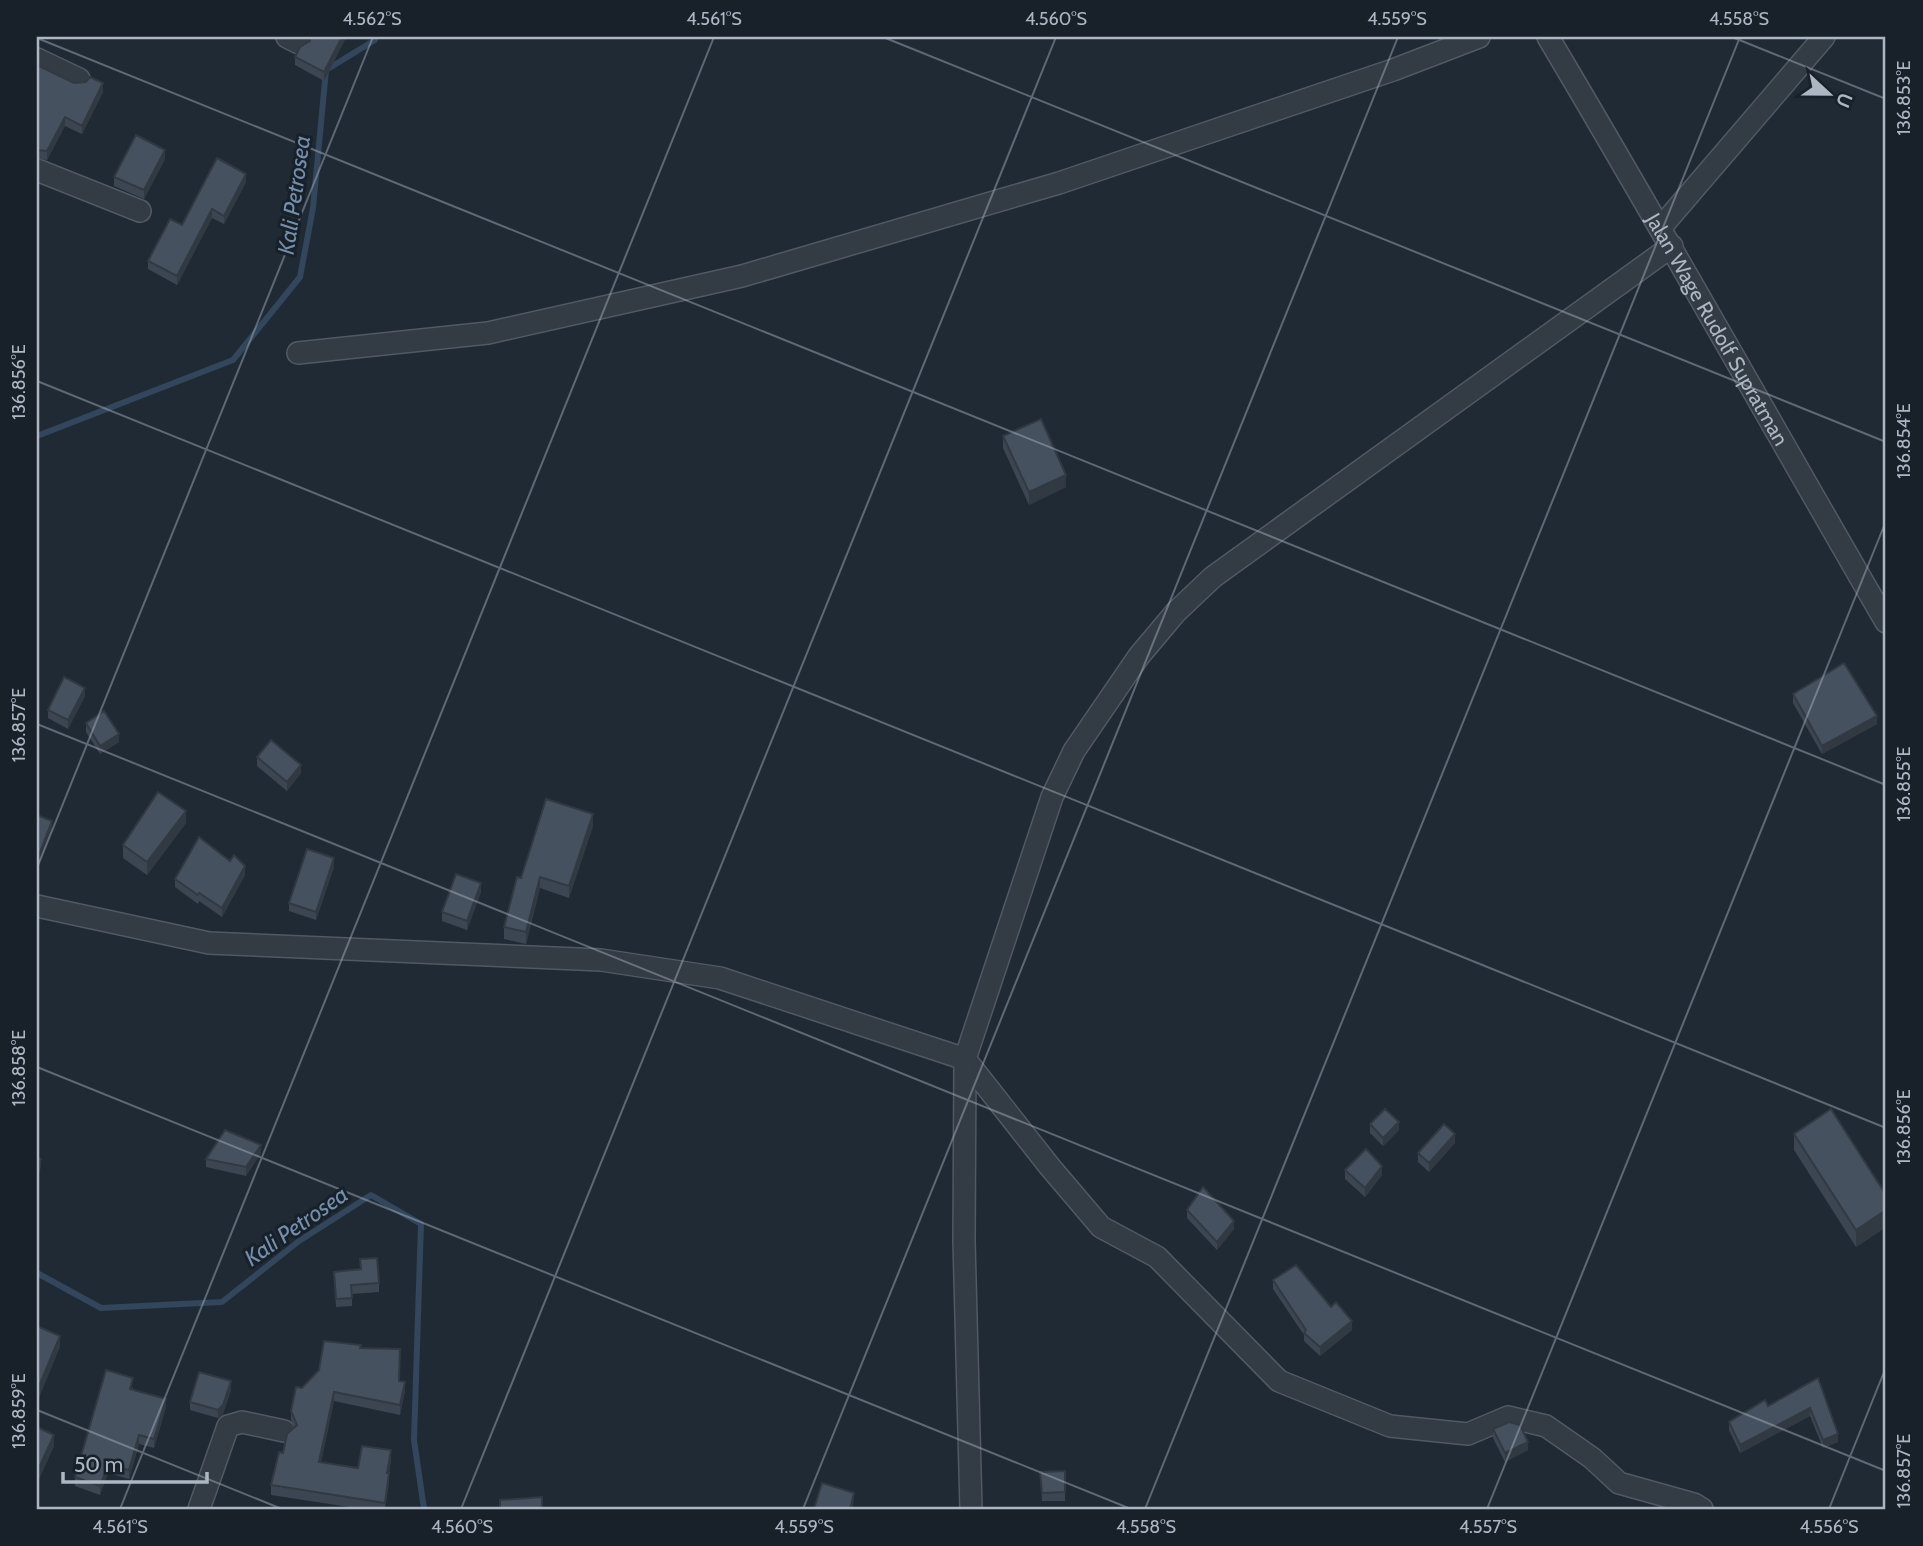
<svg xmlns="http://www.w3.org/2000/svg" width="1923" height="1546" font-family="Cabin,sans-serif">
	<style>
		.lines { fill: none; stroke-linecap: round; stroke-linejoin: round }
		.stream { stroke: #33465c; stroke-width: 6 }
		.minor-casing { stroke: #505964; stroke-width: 24 }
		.minor { stroke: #333b45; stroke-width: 21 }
		.wall { fill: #3c4652 }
		.shaded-wall { fill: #313942 }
		.building { fill: #46515f; stroke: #313942; stroke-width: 2 }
		.ticks { fill: none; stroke: #adb6c3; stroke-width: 2; stroke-opacity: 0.45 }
		.labels { text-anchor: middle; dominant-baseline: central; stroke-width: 6; stroke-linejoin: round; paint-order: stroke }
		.street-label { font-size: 21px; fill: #adb6c3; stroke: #18202a }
		.water-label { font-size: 23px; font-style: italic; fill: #758eaa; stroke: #18202a }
		.neatline { fill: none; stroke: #adb6c3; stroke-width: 2.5 }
		.ticks-label { font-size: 18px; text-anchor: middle; fill: #adb6c3 }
	</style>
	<rect width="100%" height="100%" fill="#1f2a35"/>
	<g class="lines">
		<g class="stream">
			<path d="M 37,436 L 233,360 L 300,277 L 313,208 L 326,70 L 375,40 L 375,37"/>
			<path d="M 37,1273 L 101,1308 L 222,1302 L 299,1241 L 371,1195 L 421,1224 L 414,1440 L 424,1509"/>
		</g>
		<defs>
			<g id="minor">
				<path d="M 287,37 L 299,43"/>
				<path id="s1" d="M 1548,37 C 1663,230 1773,427 1886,622"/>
				<path d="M 37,59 L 79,79"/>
				<path d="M 37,170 L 140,211"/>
				<path d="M 1662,226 L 1824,37"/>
				<path d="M 298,353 L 488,333 L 742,276 L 1059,183 L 1393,70 L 1479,37"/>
				<path d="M 37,906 L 209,943 L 601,960 L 720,978 L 965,1059 L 1050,1167 L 1101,1227 L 1157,1257 L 1279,1381 L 1390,1426 L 1468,1434 L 1508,1417 L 1546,1426 L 1592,1458 L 1619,1483 L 1694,1504 L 1702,1509"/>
				<path d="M 199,1509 L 228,1426 L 242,1422 L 284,1431"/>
				<path d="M 971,1509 L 964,1241 L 965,1059 L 1052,797 L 1074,751 L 1139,656 L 1176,612 L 1213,577 L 1672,246"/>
			</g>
		</defs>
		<use href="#minor" class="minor-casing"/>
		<use href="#minor" class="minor"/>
	</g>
	<g class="wall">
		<path d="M 346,37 L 324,81 L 295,65 L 295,57 Z"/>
		<path d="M 37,65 L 74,83 L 103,92 L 82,134 L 65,126 L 47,160 L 37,159 Z"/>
		<path d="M 165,159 L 144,199 L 114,186 L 114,177 Z"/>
		<path d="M 246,182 L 224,224 L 212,218 L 177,285 L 148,269 L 148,261 L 182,225 Z"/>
		<path d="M 1003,436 L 1066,487 L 1029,505 L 1003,448 Z"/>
		<path d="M 1793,694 L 1877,724 L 1822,754 L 1793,703 Z"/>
		<path d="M 85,696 L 68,729 L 48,718 L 48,710 Z"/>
		<path d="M 86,723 L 119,742 L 100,754 L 86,732 Z"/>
		<path d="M 257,757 L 301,773 L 287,791 L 257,766 Z"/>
		<path d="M 37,815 L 52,829 L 39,864 L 37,863 Z"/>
		<path d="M 186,823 L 147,875 L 123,858 L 123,845 Z"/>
		<path d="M 593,826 L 569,898 L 540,888 L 526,944 L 504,939 L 504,927 L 521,878 Z"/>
		<path d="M 334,867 L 316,920 L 289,911 L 289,903 Z"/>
		<path d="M 245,875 L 222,917 L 199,901 L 198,904 L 175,887 L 175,879 Z"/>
		<path d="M 481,892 L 467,930 L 442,921 L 442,912 Z"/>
		<path d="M 1370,1124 L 1399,1130 L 1383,1146 L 1370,1133 Z"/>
		<path d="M 1794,1134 L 1886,1195 L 1886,1227 L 1856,1247 L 1794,1150 Z"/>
		<path d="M 1455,1143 L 1429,1172 L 1418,1162 L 1418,1153 Z"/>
		<path d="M 261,1153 L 246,1176 L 206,1167 L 206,1159 Z"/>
		<path d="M 1345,1170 L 1382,1175 L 1365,1197 L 1345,1179 Z"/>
		<path d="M 1187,1210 L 1234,1229 L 1217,1250 L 1187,1218 Z"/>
		<path d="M 360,1259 L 379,1283 L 379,1292 L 352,1294 L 352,1306 L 336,1307 L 334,1272 L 360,1269 Z"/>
		<path d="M 1273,1280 L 1331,1307 L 1352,1330 L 1320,1356 L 1304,1341 L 1304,1335 L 1273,1289 Z"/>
		<path d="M 361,1348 L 399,1381 L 405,1391 L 400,1415 L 334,1401 L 321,1462 L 358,1468 L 391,1460 L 389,1473 L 389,1483 L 385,1509 L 362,1509 L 271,1495 L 271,1485 L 294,1427 L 291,1420 L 291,1411 L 302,1388 Z"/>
		<path d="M 1818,1378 L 1838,1442 L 1823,1448 L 1810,1416 L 1740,1453 L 1729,1430 L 1729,1422 L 1768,1406 Z"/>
		<path d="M 133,1387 L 133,1389 L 166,1407 L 154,1448 L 139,1444 L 129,1479 L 108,1473 L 100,1495 L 75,1486 L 75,1477 Z"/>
		<path d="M 231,1390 L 223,1414 L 218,1418 L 190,1410 L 190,1402 Z"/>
		<path d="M 37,1427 L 54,1446 L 38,1481 L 37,1481 Z"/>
		<path d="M 1493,1429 L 1528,1450 L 1505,1462 L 1493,1438 Z"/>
		<path d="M 1065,1471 L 1065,1501 L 1042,1501 L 1040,1472 Z"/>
	</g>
	<g class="shaded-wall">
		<path d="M 342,37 L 346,37 L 346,38 L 324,81 L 324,72 Z"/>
		<path d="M 103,83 L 103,92 L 82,134 L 82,126 Z"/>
		<path d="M 65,117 L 65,126 L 47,160 L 47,151 Z"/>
		<path d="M 165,150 L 165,159 L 144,199 L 144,190 Z"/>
		<path d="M 246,174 L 246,182 L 224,224 L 224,216 Z"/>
		<path d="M 212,209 L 212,218 L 177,285 L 177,276 Z"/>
		<path d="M 1066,475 L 1066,487 L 1029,505 L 1029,492 Z"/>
		<path d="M 85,688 L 85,696 L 68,729 L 68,720 Z"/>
		<path d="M 1877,716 L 1877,724 L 1822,754 L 1822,746 Z"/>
		<path d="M 119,734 L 119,742 L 100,754 L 100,746 Z"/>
		<path d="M 301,765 L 301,773 L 287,791 L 287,782 Z"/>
		<path d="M 186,811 L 186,823 L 147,875 L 147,862 Z"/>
		<path d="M 593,814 L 593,826 L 569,898 L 569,886 Z"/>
		<path d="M 52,821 L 52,829 L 39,864 L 39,855 Z"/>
		<path d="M 334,858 L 334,867 L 316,920 L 316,912 Z"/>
		<path d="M 245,866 L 245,875 L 222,917 L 222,908 Z"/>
		<path d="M 540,877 L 540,888 L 526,944 L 526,932 Z"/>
		<path d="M 481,883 L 481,892 L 467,930 L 467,921 Z"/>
		<path d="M 1399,1122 L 1399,1130 L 1383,1146 L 1383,1138 Z"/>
		<path d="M 1455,1134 L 1455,1143 L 1429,1172 L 1429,1163 Z"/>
		<path d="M 261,1145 L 261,1153 L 246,1176 L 246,1167 Z"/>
		<path d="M 41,1159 L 41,1167 L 37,1179 L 37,1170 Z"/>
		<path d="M 1382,1166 L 1382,1175 L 1365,1197 L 1365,1188 Z"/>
		<path d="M 1886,1210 L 1886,1227 L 1856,1247 L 1856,1230 Z"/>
		<path d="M 1234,1221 L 1234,1229 L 1217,1250 L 1217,1242 Z"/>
		<path d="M 1352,1321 L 1352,1330 L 1320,1356 L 1320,1347 Z"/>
		<path d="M 60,1336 L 60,1347 L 37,1403 L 37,1391 Z"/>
		<path d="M 231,1381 L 231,1390 L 223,1414 L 218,1418 L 218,1410 Z"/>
		<path d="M 405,1382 L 405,1391 L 400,1415 L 400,1405 Z"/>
		<path d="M 334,1392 L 334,1401 L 319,1472 L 319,1462 Z"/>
		<path d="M 166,1399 L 166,1407 L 154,1448 L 154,1439 Z"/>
		<path d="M 1810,1408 L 1810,1416 L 1740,1453 L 1740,1445 Z"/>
		<path d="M 1838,1434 L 1838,1442 L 1823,1448 L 1823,1440 Z"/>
		<path d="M 54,1435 L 54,1446 L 38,1481 L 38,1470 Z"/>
		<path d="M 139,1435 L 139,1444 L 129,1479 L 129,1470 Z"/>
		<path d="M 1528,1442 L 1528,1450 L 1505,1462 L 1505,1453 Z"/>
		<path d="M 391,1450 L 391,1460 L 387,1482 L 387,1473 Z"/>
		<path d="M 108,1465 L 108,1473 L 100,1495 L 100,1486 Z"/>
		<path d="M 389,1473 L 389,1483 L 385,1509 L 385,1503 Z"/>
		<path d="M 854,1493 L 853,1509 L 850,1509 Z"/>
	</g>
	<g class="building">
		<path d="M 310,37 L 342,37 L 324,72 L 295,57 L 300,47 L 310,41 Z"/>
		<path d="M 37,65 L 74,83 L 86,82 L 90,77 L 103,83 L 82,126 L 65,117 L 47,151 L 37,150 Z"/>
		<path d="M 136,135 L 165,150 L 144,190 L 114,177 Z"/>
		<path d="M 217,158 L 246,174 L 224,216 L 212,209 L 177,276 L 148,261 L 170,219 L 182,225 Z"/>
		<path d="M 1041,419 L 1066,475 L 1029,492 L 1003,436 Z"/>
		<path d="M 1844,663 L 1877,716 L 1822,746 L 1793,694 Z"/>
		<path d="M 64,677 L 85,688 L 68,720 L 48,710 Z"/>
		<path d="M 104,711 L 119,734 L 100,746 L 86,723 Z"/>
		<path d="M 271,740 L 301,765 L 287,782 L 257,757 Z"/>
		<path d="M 158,792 L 186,811 L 147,862 L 123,845 Z"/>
		<path d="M 546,799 L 593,814 L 569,886 L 540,877 L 526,932 L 504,927 L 517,877 L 521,878 Z"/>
		<path d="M 37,815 L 52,821 L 39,855 L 37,854 Z"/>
		<path d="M 199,837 L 230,861 L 234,855 L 245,866 L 222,908 L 199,893 L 198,895 L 175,879 Z"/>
		<path d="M 307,849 L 334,858 L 316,912 L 289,903 Z"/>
		<path d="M 456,874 L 481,883 L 467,921 L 442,912 Z"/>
		<path d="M 1385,1109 L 1399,1122 L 1383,1138 L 1370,1124 Z"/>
		<path d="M 1831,1109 L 1886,1195 L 1886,1210 L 1856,1230 L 1794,1134 Z"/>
		<path d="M 1444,1124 L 1455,1134 L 1429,1163 L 1418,1153 Z"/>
		<path d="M 225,1130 L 261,1145 L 246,1167 L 206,1159 Z"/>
		<path d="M 1366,1149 L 1382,1166 L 1365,1188 L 1345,1170 Z"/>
		<path d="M 37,1157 L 41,1159 L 37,1170 Z"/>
		<path d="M 1203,1187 L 1234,1221 L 1217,1242 L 1187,1210 Z"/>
		<path d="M 377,1258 L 379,1283 L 351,1285 L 352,1298 L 336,1299 L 334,1272 L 361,1269 L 360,1259 Z"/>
		<path d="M 1296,1265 L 1331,1307 L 1336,1302 L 1352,1321 L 1320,1347 L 1304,1333 L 1306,1330 L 1273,1280 Z"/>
		<path d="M 37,1326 L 60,1336 L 37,1391 Z"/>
		<path d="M 324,1341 L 361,1345 L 360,1348 L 400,1349 L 399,1381 L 405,1382 L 400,1405 L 334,1392 L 319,1462 L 358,1468 L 362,1446 L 391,1450 L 387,1473 L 389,1473 L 385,1503 L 271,1485 L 279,1452 L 283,1453 L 287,1434 L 297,1425 L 291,1411 L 296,1387 L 302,1388 L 319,1370 Z"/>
		<path d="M 106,1370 L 133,1378 L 130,1389 L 166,1399 L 154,1439 L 139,1435 L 129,1470 L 108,1465 L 100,1486 L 75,1477 Z"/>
		<path d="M 199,1372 L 231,1381 L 223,1405 L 218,1410 L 190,1402 Z"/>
		<path d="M 1818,1378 L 1838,1434 L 1823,1440 L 1810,1408 L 1740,1445 L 1729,1422 L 1765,1400 L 1768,1406 Z"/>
		<path d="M 1509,1422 L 1520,1425 L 1528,1442 L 1505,1453 L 1493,1429 Z"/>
		<path d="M 37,1427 L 54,1435 L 38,1470 L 37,1469 Z"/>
		<path d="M 1065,1471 L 1065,1492 L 1042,1493 L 1040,1472 Z"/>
		<path d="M 822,1483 L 854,1493 L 850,1509 L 814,1509 Z"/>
		<path d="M 542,1497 L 542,1509 L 500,1509 L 500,1500 Z"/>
		<path d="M 1668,1505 L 1683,1509 L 1668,1509 Z"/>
	</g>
	<path class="ticks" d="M 883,37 L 1886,442M 1732,37 L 1886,99M 37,38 L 1886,785M 37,381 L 1886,1128M 37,724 L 1886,1471M 37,868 L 373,37M 37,1067 L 1131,1509M 37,1410 L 282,1509M 120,1509 L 714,37M 461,1509 L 1056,37M 803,1509 L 1398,37M 1145,1509 L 1740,37M 1487,1509 L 1886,521M 1829,1509 L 1886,1367"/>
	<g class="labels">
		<g class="street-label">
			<text stroke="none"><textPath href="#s1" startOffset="338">Jalan Wage Rudolf Supratman</textPath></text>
		</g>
		<g class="water-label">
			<text transform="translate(294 195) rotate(-82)">Kali Petrosea</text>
			<text transform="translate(296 1226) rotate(-35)">Kali Petrosea</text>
		</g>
	</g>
	<rect width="1923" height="1546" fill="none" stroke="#18202a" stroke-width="77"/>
	<g transform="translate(1829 94) rotate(112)" stroke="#18202a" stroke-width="5" paint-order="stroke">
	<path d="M0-5L12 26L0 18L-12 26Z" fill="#adb6c3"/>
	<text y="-10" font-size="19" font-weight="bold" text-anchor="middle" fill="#adb6c3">U</text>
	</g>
	<path d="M63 1472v10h144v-10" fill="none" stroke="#adb6c3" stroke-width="3.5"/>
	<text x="74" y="1472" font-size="21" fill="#adb6c3" stroke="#18202a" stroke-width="5" paint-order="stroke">50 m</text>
	<rect x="38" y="38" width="1846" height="1470" class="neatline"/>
	<g class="ticks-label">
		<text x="372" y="25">4.562°S</text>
		<text x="714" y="25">4.561°S</text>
		<text x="1056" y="25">4.560°S</text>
		<text x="1397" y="25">4.559°S</text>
		<text x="1739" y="25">4.558°S</text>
		<text transform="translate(1904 98) rotate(-90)" y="6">136.853°E</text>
		<text transform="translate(19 382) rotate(-90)" y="6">136.856°E</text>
		<text transform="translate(1904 441) rotate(-90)" y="6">136.854°E</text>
		<text transform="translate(19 725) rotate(-90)" y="6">136.857°E</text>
		<text transform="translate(1904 784) rotate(-90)" y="6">136.855°E</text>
		<text transform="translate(19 1068) rotate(-90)" y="6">136.858°E</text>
		<text transform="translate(1904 1127) rotate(-90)" y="6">136.856°E</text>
		<text transform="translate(19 1411) rotate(-90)" y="6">136.859°E</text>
		<text transform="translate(1904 1471) rotate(-90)" y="6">136.857°E</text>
		<text x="120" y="1533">4.561°S</text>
		<text x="462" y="1533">4.560°S</text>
		<text x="804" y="1533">4.559°S</text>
		<text x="1146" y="1533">4.558°S</text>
		<text x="1488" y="1533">4.557°S</text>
		<text x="1829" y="1533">4.556°S</text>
	</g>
</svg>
